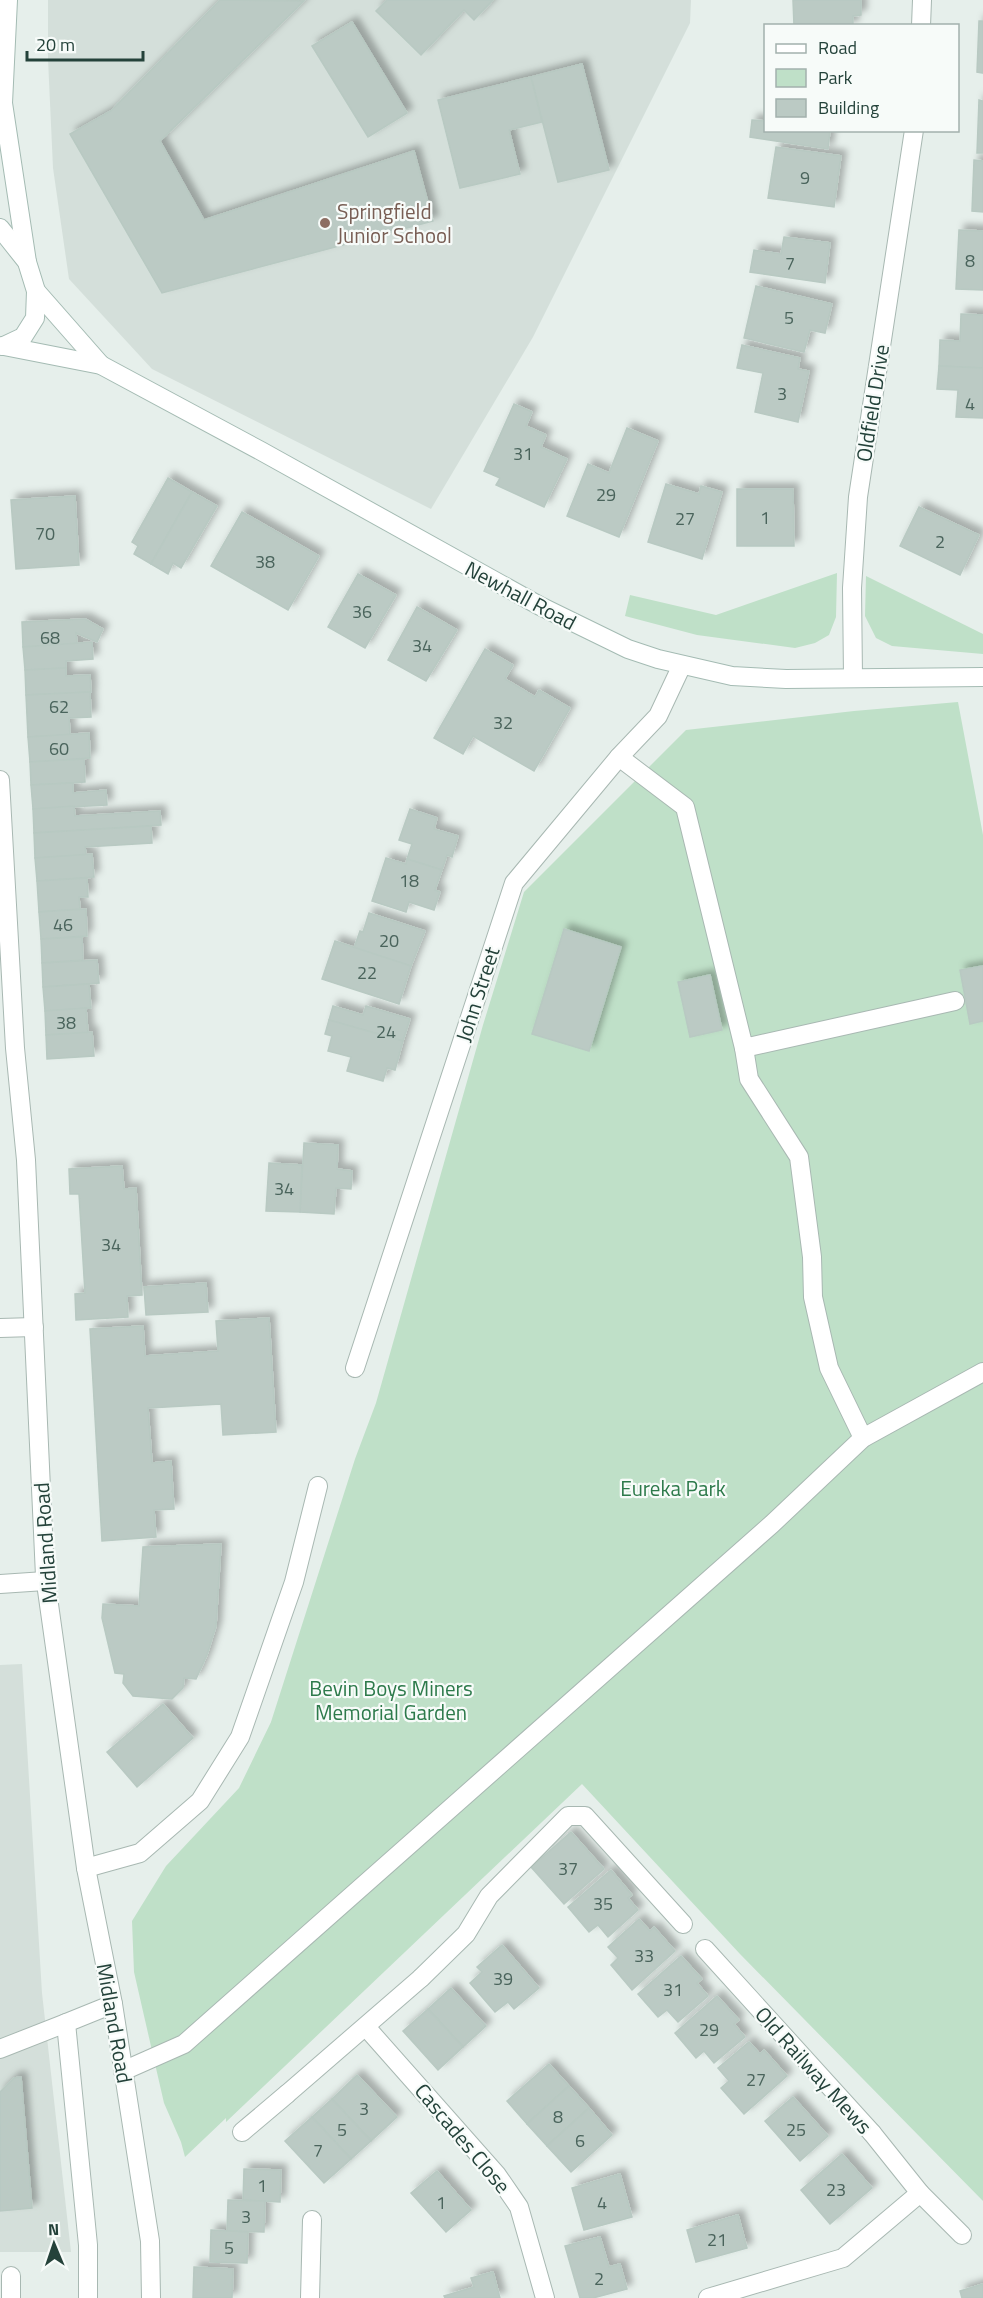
<svg xmlns="http://www.w3.org/2000/svg" width="983" height="2298" font-family="'Titillium Web',sans-serif">
	<style>
		.built { fill: #d4dfda }
		.green { fill: #bfe0c8 }
		.building { fill: #bbcac4; stroke: #b8c9c2; stroke-width: 1.5; filter: url(#shadow) }
		.lines { fill: none; stroke-linecap: round; stroke-linejoin: round }
		.lane-casing { stroke: #a8b8b2; stroke-width: 20 }
		.street-casing { stroke: #a8b8b2; stroke-width: 20 }
		.secondary-casing { stroke: #a4bbb3; stroke-width: 20 }
		.lane { stroke: #fff; stroke-width: 18 }
		.street { stroke: #fff; stroke-width: 18 }
		.secondary { stroke: #fff; stroke-width: 18 }
		.education-dot { fill: #8d6e63; stroke: #f7fbf9; stroke-width: 2 }
		.labels { text-anchor: middle; dominant-baseline: central; stroke-width: 4.5; stroke-linejoin: round; paint-order: stroke }
		.number-label { font-size: 18px; fill: #4a645c }
		.education-label { font-size: 21px; fill: #785e54; stroke: #f7fbf9; text-anchor: start }
		.street-label { font-size: 21px; fill: #24423a; stroke: #f7fbf9 }
		.park-label { font-size: 21px; fill: #2d7a4b; stroke: #f7fbf9 }
	</style>
	<defs>
		<filter id="shadow"><feDropShadow dx="5.5" dy="-5.5" stdDeviation="3" flood-color="#0004"/></filter>
	</defs>
	<rect width="100%" height="100%" fill="#e6efeb"/>
	<g class="built">
		<path d="M 48,0 L 691,0 L 690,23 L 533,337 L 431,509 L 152,369 L 69,279 L 53,168 L 48,59 Z"/>
		<path d="M 22,1664 L 42,1993 L 71,2252 L 0,2252 L 0,1665 Z"/>
	</g>
	<g class="green">
		<path d="M 837,573 L 836,617 L 829,635 L 815,643 L 795,648 L 697,635 L 625,616 L 630,595 L 716,615 Z"/>
		<path d="M 866,576 L 983,634 L 983,654 L 892,646 L 876,638 L 865,616 Z"/>
		<path d="M 958,702 L 983,835 L 983,2201 L 740,1954 L 582,1784 L 226,2122 L 226,2118 L 185,2157 L 181,2142 L 164,2103 L 134,1972 L 132,1921 L 166,1866 L 239,1788 L 271,1722 L 355,1459 L 376,1403 L 483,1025 L 524,892 L 686,730 L 854,711 Z"/>
	</g>
	<g class="building">
		<path d="M 220,0 L 304,1 L 160,141 L 204,220 L 414,151 L 433,221 L 162,293 L 70,134 L 111,111 Z"/>
		<path d="M 387,0 L 493,0 L 474,20 L 464,10 L 421,55 L 376,11 Z"/>
		<path d="M 793,0 L 861,0 L 861,15 L 853,16 L 853,26 L 794,26 Z"/>
		<path d="M 979,21 L 983,21 L 983,73 L 977,72 Z"/>
		<path d="M 352,22 L 407,113 L 368,137 L 312,46 Z"/>
		<path d="M 582,64 L 609,170 L 558,182 L 531,77 Z"/>
		<path d="M 531,77 L 542,122 L 509,130 L 520,174 L 460,188 L 438,100 Z"/>
		<path d="M 979,100 L 983,101 L 983,153 L 977,153 Z"/>
		<path d="M 752,120 L 766,121 L 766,130 L 830,130 L 828,149 L 750,137 Z"/>
		<path d="M 776,147 L 841,156 L 834,207 L 768,198 Z"/>
		<path d="M 974,160 L 983,161 L 983,212 L 972,211 Z"/>
		<path d="M 959,230 L 983,231 L 983,290 L 956,289 Z"/>
		<path d="M 784,237 L 830,243 L 825,283 L 750,272 L 754,250 L 781,254 Z"/>
		<path d="M 756,286 L 832,304 L 825,333 L 810,330 L 804,352 L 744,338 Z"/>
		<path d="M 961,314 L 983,315 L 983,368 L 939,366 L 940,340 L 960,341 Z"/>
		<path d="M 742,345 L 800,358 L 798,369 L 809,371 L 798,422 L 755,412 L 763,373 L 737,368 Z"/>
		<path d="M 939,366 L 983,368 L 983,418 L 956,417 L 958,390 L 937,389 Z"/>
		<path d="M 514,404 L 532,412 L 526,426 L 546,435 L 541,447 L 567,459 L 544,507 L 496,485 L 500,478 L 484,471 Z"/>
		<path d="M 627,428 L 658,441 L 619,537 L 567,516 L 588,464 L 609,473 Z"/>
		<path d="M 168,478 L 192,492 L 151,564 L 134,554 L 138,546 L 132,542 Z"/>
		<path d="M 666,484 L 699,494 L 701,486 L 722,492 L 702,559 L 648,542 Z"/>
		<path d="M 737,489 L 793,489 L 794,546 L 737,546 Z"/>
		<path d="M 192,492 L 217,506 L 181,568 L 173,563 L 168,574 L 151,564 Z"/>
		<path d="M 75,496 L 79,565 L 16,569 L 11,500 Z"/>
		<path d="M 919,507 L 979,535 L 960,575 L 900,546 Z"/>
		<path d="M 242,512 L 319,556 L 288,610 L 211,566 Z"/>
		<path d="M 358,574 L 396,595 L 365,648 L 328,627 Z"/>
		<path d="M 417,607 L 457,630 L 426,681 L 388,660 Z"/>
		<path d="M 85,619 L 103,629 L 97,642 L 76,633 L 77,644 L 23,647 L 22,622 Z"/>
		<path d="M 92,642 L 93,659 L 66,661 L 66,668 L 25,670 L 23,647 Z"/>
		<path d="M 485,649 L 513,665 L 505,679 L 535,697 L 539,690 L 570,708 L 534,771 L 473,736 L 463,754 L 434,738 Z"/>
		<path d="M 66,668 L 66,676 L 90,675 L 91,692 L 26,695 L 25,670 Z"/>
		<path d="M 90,692 L 91,717 L 69,718 L 70,735 L 28,737 L 26,695 Z"/>
		<path d="M 89,733 L 90,758 L 30,762 L 28,737 Z"/>
		<path d="M 84,759 L 85,782 L 31,785 L 30,762 Z"/>
		<path d="M 73,783 L 73,793 L 106,790 L 107,805 L 33,809 L 31,785 Z"/>
		<path d="M 74,806 L 75,816 L 160,811 L 161,825 L 34,833 L 33,809 Z"/>
		<path d="M 410,809 L 437,818 L 434,829 L 458,836 L 452,857 L 447,855 L 442,870 L 407,859 L 412,844 L 399,840 Z"/>
		<path d="M 151,826 L 152,843 L 85,847 L 86,855 L 35,858 L 34,833 Z"/>
		<path d="M 92,854 L 94,877 L 37,881 L 35,858 Z"/>
		<path d="M 386,858 L 406,864 L 407,859 L 442,870 L 435,890 L 440,892 L 434,910 L 409,902 L 406,912 L 372,901 Z"/>
		<path d="M 87,878 L 88,897 L 79,897 L 80,909 L 39,912 L 37,881 Z"/>
		<path d="M 86,909 L 87,936 L 41,939 L 39,912 Z"/>
		<path d="M 369,913 L 425,931 L 411,966 L 354,948 L 360,931 L 363,932 Z"/>
		<path d="M 564,929 L 621,947 L 589,1051 L 532,1034 Z"/>
		<path d="M 82,937 L 83,960 L 42,963 L 41,939 Z"/>
		<path d="M 335,941 L 411,966 L 399,1004 L 322,979 Z"/>
		<path d="M 97,960 L 99,983 L 43,987 L 42,963 Z"/>
		<path d="M 983,966 L 983,1021 L 970,1024 L 960,970 Z"/>
		<path d="M 710,975 L 722,1030 L 690,1037 L 678,982 Z"/>
		<path d="M 89,984 L 91,1008 L 45,1011 L 43,987 Z"/>
		<path d="M 333,1006 L 363,1015 L 366,1006 L 410,1019 L 403,1041 L 329,1020 Z"/>
		<path d="M 86,1008 L 88,1033 L 46,1035 L 45,1011 Z"/>
		<path d="M 329,1020 L 403,1041 L 395,1070 L 387,1068 L 383,1081 L 347,1071 L 351,1057 L 328,1051 L 332,1036 L 325,1034 Z"/>
		<path d="M 92,1032 L 94,1056 L 47,1059 L 46,1035 Z"/>
		<path d="M 304,1143 L 338,1145 L 337,1169 L 352,1171 L 351,1189 L 336,1188 L 334,1214 L 300,1212 Z"/>
		<path d="M 269,1163 L 302,1165 L 300,1212 L 266,1211 Z"/>
		<path d="M 122,1166 L 124,1189 L 136,1188 L 142,1295 L 127,1296 L 128,1317 L 76,1320 L 75,1294 L 85,1293 L 79,1194 L 70,1194 L 69,1169 Z"/>
		<path d="M 206,1283 L 208,1312 L 146,1315 L 144,1287 Z"/>
		<path d="M 269,1318 L 276,1432 L 223,1435 L 221,1404 L 148,1408 L 152,1463 L 171,1461 L 174,1509 L 154,1510 L 156,1537 L 102,1541 L 90,1329 L 143,1326 L 145,1356 L 218,1351 L 216,1321 Z"/>
		<path d="M 221,1544 L 216,1626 L 207,1655 L 196,1679 L 184,1678 L 183,1688 L 172,1699 L 133,1696 L 123,1683 L 124,1674 L 115,1673 L 102,1618 L 103,1604 L 139,1606 L 143,1547 Z"/>
		<path d="M 163,1704 L 193,1738 L 137,1787 L 107,1752 Z"/>
		<path d="M 571,1832 L 604,1869 L 564,1904 L 531,1867 Z"/>
		<path d="M 611,1870 L 632,1895 L 628,1898 L 638,1910 L 608,1937 L 598,1925 L 589,1932 L 568,1907 Z"/>
		<path d="M 639,1919 L 650,1931 L 654,1927 L 675,1951 L 632,1990 L 611,1965 L 618,1958 L 608,1947 Z"/>
		<path d="M 502,1945 L 539,1988 L 514,2009 L 508,2002 L 495,2012 L 470,1983 L 482,1972 L 477,1967 Z"/>
		<path d="M 681,1956 L 702,1979 L 697,1983 L 708,1996 L 678,2022 L 667,2010 L 658,2017 L 638,1994 Z"/>
		<path d="M 451,1988 L 486,2026 L 463,2047 L 428,2009 Z"/>
		<path d="M 717,1996 L 739,2020 L 734,2024 L 745,2037 L 714,2063 L 704,2051 L 696,2058 L 675,2033 Z"/>
		<path d="M 428,2009 L 463,2047 L 438,2070 L 403,2031 Z"/>
		<path d="M 749,2042 L 760,2054 L 764,2050 L 787,2076 L 744,2114 L 721,2088 L 729,2081 L 718,2068 Z"/>
		<path d="M 549,2064 L 569,2086 L 527,2124 L 507,2101 Z"/>
		<path d="M 357,2075 L 397,2117 L 371,2141 L 332,2099 Z"/>
		<path d="M 21,2077 L 32,2208 L 0,2211 L 0,2092 L 14,2078 Z"/>
		<path d="M 569,2086 L 589,2108 L 547,2146 L 527,2124 Z"/>
		<path d="M 793,2097 L 828,2136 L 800,2161 L 765,2121 Z"/>
		<path d="M 332,2099 L 371,2141 L 351,2159 L 312,2117 Z"/>
		<path d="M 589,2108 L 612,2135 L 571,2172 L 547,2146 Z"/>
		<path d="M 312,2117 L 351,2159 L 324,2183 L 285,2141 Z"/>
		<path d="M 842,2154 L 872,2188 L 830,2224 L 801,2190 Z"/>
		<path d="M 244,2169 L 281,2170 L 280,2202 L 243,2200 Z"/>
		<path d="M 437,2171 L 471,2210 L 446,2232 L 411,2193 Z"/>
		<path d="M 620,2174 L 632,2217 L 584,2230 L 572,2188 Z"/>
		<path d="M 228,2200 L 265,2201 L 264,2232 L 227,2231 Z"/>
		<path d="M 738,2215 L 747,2248 L 696,2262 L 687,2230 Z"/>
		<path d="M 211,2230 L 248,2232 L 247,2263 L 210,2262 Z"/>
		<path d="M 600,2237 L 609,2267 L 620,2264 L 627,2289 L 593,2298 L 580,2298 L 565,2246 Z"/>
		<path d="M 194,2267 L 233,2269 L 232,2298 L 193,2298 Z"/>
		<path d="M 493,2272 L 500,2298 L 445,2298 L 444,2296 L 474,2287 L 471,2278 Z"/>
		<path d="M 983,2284 L 983,2298 L 962,2298 L 960,2291 Z"/>
	</g>
	<g class="lines">
		<defs>
			<g id="lane">
				<path d="M 619,757 L 685,807 L 744,1048 L 955,1001"/>
				<path d="M 744,1048 L 749,1079 L 799,1157 L 812,1257 L 813,1297 L 829,1368 L 863,1438"/>
				<path d="M 0,1328 L 34,1327"/>
				<path d="M 0,1584 L 45,1581"/>
				<path d="M 86,1868 L 140,1853 L 200,1801 L 240,1737 L 294,1582 L 318,1486"/>
				<path d="M 705,1949 L 872,2133"/>
				<path d="M 421,1978 L 466,1934 L 489,1896 L 568,1816 L 585,1816 L 683,1924"/>
				<path d="M 0,2049 L 66,2023"/>
				<path d="M 123,2071 L 184,2044 L 772,1524 L 863,1438 L 983,1372"/>
				<path d="M 242,2132 L 287,2094"/>
				<path d="M 11,2298 L 11,2276"/>
				<path d="M 88,2298 L 88,2245 L 66,2023 L 113,2004"/>
				<path d="M 310,2298 L 312,2220"/>
			</g>
			<g id="street">
				<path d="M 921,26 L 922,0"/>
				<path d="M 853,677 L 852,588 L 858,497 L 914,130"/>
				<path d="M 0,780 L 15,1048 L 26,1160 L 45,1576 L 86,1868 L 113,2004 L 150,2241 L 151,2298"/>
				<path d="M 355,1368 L 514,883 L 619,757 L 658,716 L 682,665"/>
				<path d="M 366,2027 L 497,2175 L 519,2207 L 545,2298"/>
				<path d="M 287,2094 L 421,1978"/>
				<path d="M 872,2133 L 920,2193 L 962,2235"/>
				<path d="M 708,2298 L 843,2258 L 920,2193"/>
			</g>
			<g id="secondary">
				<path d="M 8,0 L 3,103 L 27,262"/>
				<path d="M 0,228 L 27,262 L 36,291 L 35,318 L 23,337 L 4,346 L 2,346"/>
				<path d="M 36,291 L 101,365"/>
				<path d="M 4,346 L 101,365 L 261,451 L 540,606 L 628,649 L 658,659 L 732,676 L 786,679 L 983,677"/>
			</g>
		</defs>
		<use href="#lane" class="lane-casing"/>
		<use href="#street" class="street-casing"/>
		<use href="#secondary" class="secondary-casing"/>
		<use href="#lane" class="lane"/>
		<use href="#street" class="street"/>
		<use href="#secondary" class="secondary"/>
	</g>
	<circle class="education-dot" cx="325" cy="223" r="6"/>
	<g class="labels">
		<g class="number-label">
			<text x="805" y="177">9</text>
			<text x="970" y="260">8</text>
			<text x="790" y="263">7</text>
			<text x="789" y="317">5</text>
			<text x="782" y="393">3</text>
			<text x="970" y="403">4</text>
			<text x="523" y="453">31</text>
			<text x="606" y="494">29</text>
			<text x="765" y="517">1</text>
			<text x="685" y="518">27</text>
			<text x="45" y="533">70</text>
			<text x="940" y="541">2</text>
			<text x="265" y="561">38</text>
			<text x="362" y="611">36</text>
			<text x="50" y="637">68</text>
			<text x="422" y="645">34</text>
			<text x="59" y="706">62</text>
			<text x="503" y="722">32</text>
			<text x="59" y="748">60</text>
			<text x="409" y="880">18</text>
			<text x="63" y="924">46</text>
			<text x="389" y="940">20</text>
			<text x="367" y="972">22</text>
			<text x="66" y="1022">38</text>
			<text x="386" y="1031">24</text>
			<text x="284" y="1188">34</text>
			<text x="111" y="1244">34</text>
			<text x="568" y="1868">37</text>
			<text x="603" y="1903">35</text>
			<text x="644" y="1955">33</text>
			<text x="503" y="1978">39</text>
			<text x="673" y="1989">31</text>
			<text x="709" y="2029">29</text>
			<text x="756" y="2079">27</text>
			<text x="364" y="2108">3</text>
			<text x="558" y="2116">8</text>
			<text x="342" y="2129">5</text>
			<text x="796" y="2129">25</text>
			<text x="580" y="2140">6</text>
			<text x="318" y="2150">7</text>
			<text x="262" y="2185">1</text>
			<text x="836" y="2189">23</text>
			<text x="441" y="2202">1</text>
			<text x="602" y="2202">4</text>
			<text x="246" y="2216">3</text>
			<text x="717" y="2239">21</text>
			<text x="229" y="2247">5</text>
			<text x="599" y="2278">2</text>
		</g>
		<g class="education-label">
			<text x="337" y="211">Springfield<tspan x="337" dy="24">Junior School</tspan></text>
		</g>
		<g class="street-label">
			<text transform="translate(872 403) rotate(-81)">Oldfield Drive</text>
			<text transform="translate(521 595) rotate(28)">Newhall Road</text>
			<text transform="translate(477 994) rotate(-72)">John Street</text>
			<text transform="translate(45 1543) rotate(-94)">Midland Road</text>
			<text transform="translate(115 2023) rotate(80)">Midland Road</text>
			<text transform="translate(814 2070) rotate(48)">Old Railway Mews</text>
			<text transform="translate(463 2138) rotate(50)">Cascades Close</text>
		</g>
		<g class="park-label">
			<text x="673" y="1488">Eureka Park</text>
			<text x="391" y="1688">Bevin Boys Miners<tspan x="391" dy="24">Memorial Garden</tspan></text>
		</g>
	</g>
	<rect x="764" y="24" width="195" height="108" fill="#f7fbf9" stroke="#a3b1ad" stroke-width="1.5"/>
	<rect x="776" y="44" width="30" height="9" fill="#ffffff" stroke="#a3b1ad" stroke-width="1.5"/>
	<text x="818" y="54" font-size="18" fill="#24423a">Road</text>
	<rect x="776" y="69" width="30" height="18" fill="#bfe0c8" stroke="#a3b1ad" stroke-width="1.5"/>
	<text x="818" y="84" font-size="18" fill="#24423a">Park</text>
	<rect x="776" y="99" width="30" height="18" fill="#bbcac4" stroke="#a3b1ad" stroke-width="1.5"/>
	<text x="818" y="114" font-size="18" fill="#24423a">Building</text>
	<g transform="translate(54 2244) rotate(358)" stroke="#f7fbf9" stroke-width="4.5" paint-order="stroke">
	<path d="M0-4.5L10 22L0 15L-10 22Z" fill="#24423a"/>
	<text y="-9" font-size="16" font-weight="bold" text-anchor="middle" fill="#24423a">N</text>
	</g>
	<path d="M27 51v9h116v-9" fill="none" stroke="#24423a" stroke-width="3"/>
	<text x="36" y="51" font-size="18" fill="#24423a" stroke="#f7fbf9" stroke-width="4.5" paint-order="stroke">20 m</text>
</svg>
